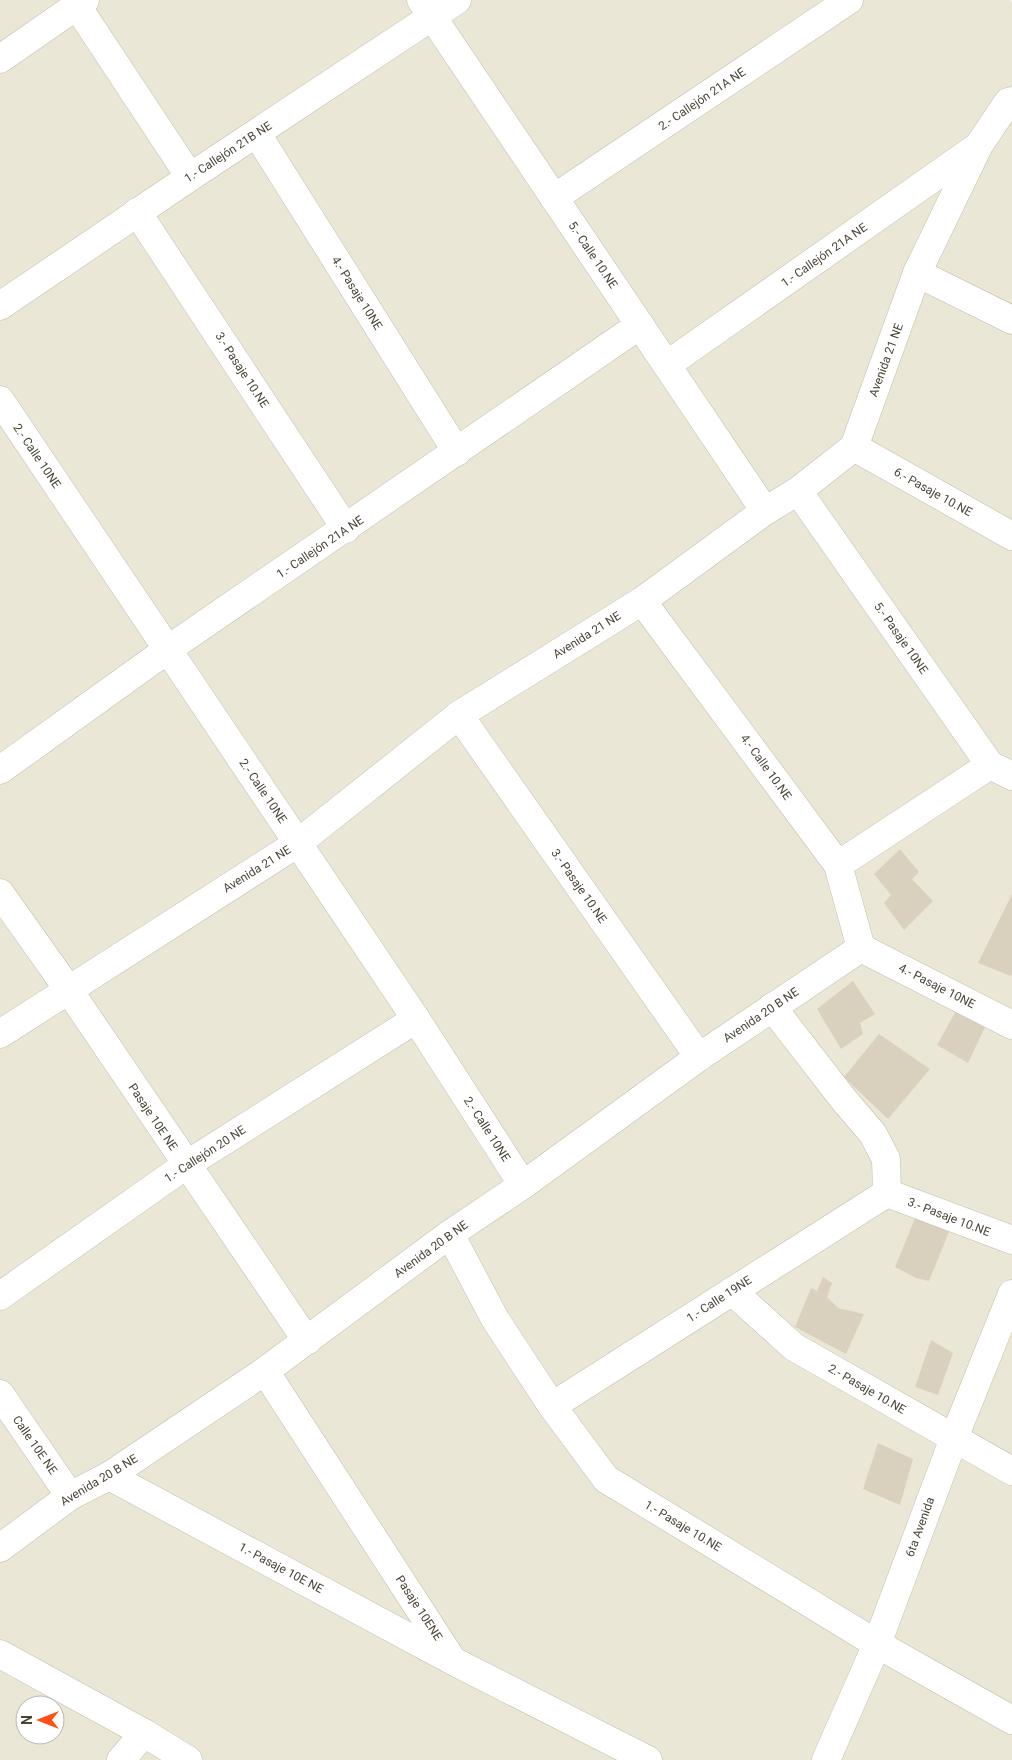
<svg xmlns="http://www.w3.org/2000/svg" width="1012" height="1760" font-family="Roboto,sans-serif">
	<style>
		.residential { fill: #ebe7d7; fill-rule: evenodd }
		.building { fill: #d9d1be }
		.lines { fill: none; stroke-linecap: round; stroke-linejoin: round }
		.minor-casing { stroke: #c3bdab; stroke-width: 29 }
		.minor { stroke: #fff; stroke-width: 28 }
		.labels { text-anchor: middle; dominant-baseline: central; stroke-width: 4.5; stroke-linejoin: round; paint-order: stroke }
		.street-label { font-size: 12px; fill: #4b4537; stroke: #fff }
	</style>
	<rect width="100%" height="100%" fill="#f6f4ea"/>
	<path class="residential" d="M 0,0 L 1009,0 L 1012,3 L 1012,1760 L 0,1760 ZM 25,1705 L 55,1705 L 55,1735 L 25,1735 Z"/>
	<g class="building">
		<path d="M 900,849 L 919,872 L 912,879 L 933,901 L 904,930 L 884,903 L 891,895 L 874,874 Z"/>
		<path d="M 1012,894 L 1012,975 L 1011,976 L 978,963 Z"/>
		<path d="M 853,981 L 875,1014 L 860,1023 L 863,1034 L 841,1049 L 817,1009 Z"/>
		<path d="M 956,1011 L 986,1025 L 968,1063 L 937,1045 Z"/>
		<path d="M 879,1034 L 930,1069 L 888,1119 L 844,1077 Z"/>
		<path d="M 916,1216 L 949,1232 L 929,1281 L 916,1278 L 895,1267 Z"/>
		<path d="M 823,1277 L 832,1283 L 827,1297 L 838,1308 L 864,1314 L 846,1354 L 795,1327 L 811,1288 L 817,1291 Z"/>
		<path d="M 931,1340 L 953,1353 L 938,1395 L 915,1387 Z"/>
		<path d="M 878,1443 L 913,1459 L 900,1505 L 863,1489 Z"/>
	</g>
	<g class="lines">
		<defs>
			<g id="minor">
				<path d="M 421,0 L 765,511"/>
				<path d="M 77,6 L 190,177"/>
				<path d="M 0,59 L 85,0"/>
				<path d="M 257,134 L 457,452"/>
				<path d="M 554,198 L 849,0"/>
				<path d="M 137,212 L 346,529"/>
				<path d="M 917,273 L 1012,320"/>
				<path d="M 0,306 L 190,177 L 457,0"/>
				<path d="M 668,364 L 977,147"/>
				<path d="M 0,400 L 416,1019 L 523,1185"/>
				<path d="M 854,447 L 1012,536"/>
				<path d="M 798,491 L 990,765 L 1012,776"/>
				<path d="M 642,601 L 838,865 L 861,948"/>
				<path d="M 459,715 L 699,1057"/>
				<path d="M 0,770 L 167,650 L 640,325"/>
				<path d="M 838,865 L 990,765"/>
				<path d="M 0,893 L 68,989 L 307,1341"/>
				<path d="M 861,948 L 1012,1025"/>
				<path d="M 772,1007 L 844,1100 L 873,1134 L 886,1159 L 887,1193"/>
				<path d="M 0,1034 L 298,843 L 459,715 L 642,601 L 765,511 L 798,491 L 854,447 L 917,273 L 979,145 L 1008,102 L 1012,101"/>
				<path d="M 887,1193 L 1012,1240"/>
				<path d="M 450,1234 L 495,1319 L 552,1406 L 606,1479 L 877,1644 L 1012,1720"/>
				<path d="M 732,1291 L 794,1347 L 1012,1471"/>
				<path d="M 0,1296 L 186,1165 L 416,1019"/>
				<path d="M 265,1371 L 451,1658"/>
				<path d="M 0,1394 L 70,1496"/>
				<path d="M 552,1406 L 887,1193"/>
				<path d="M 109,1476 L 453,1661 L 648,1760"/>
				<path d="M 0,1548 L 70,1496 L 109,1476 L 265,1371 L 450,1234 L 523,1185 L 699,1057 L 861,948"/>
				<path d="M 0,1654 L 144,1733 L 188,1760"/>
				<path d="M 121,1760 L 144,1733"/>
				<path d="M 826,1760 L 877,1644 L 954,1438 L 1012,1294"/>
			</g>
		</defs>
		<use href="#minor" class="minor-casing"/>
		<use href="#minor" class="minor"/>
	</g>
	<g class="labels">
		<g class="street-label">
			<text transform="translate(702 99) rotate(-34)">2.- Callejón 21A NE</text>
			<text transform="translate(228 152) rotate(-33)">1.- Callejón 21B NE</text>
			<text transform="translate(593 255) rotate(56)">5.- Calle 10.NE</text>
			<text transform="translate(824 255) rotate(-35)">1.- Callejón 21A NE</text>
			<text transform="translate(357 293) rotate(58)">4.- Pasaje 10NE</text>
			<text transform="translate(886 360) rotate(-70)">Avenida 21 NE</text>
			<text transform="translate(242 370) rotate(57)">3.- Pasaje 10.NE</text>
			<text transform="translate(37 456) rotate(56)">2.- Calle 10NE</text>
			<text transform="translate(933 492) rotate(29)">6.- Pasaje 10.NE</text>
			<text transform="translate(320 547) rotate(-34)">1.- Callejón 21A NE</text>
			<text transform="translate(587 635) rotate(-32)">Avenida 21 NE</text>
			<text transform="translate(901 638) rotate(55)">5.- Pasaje 10NE</text>
			<text transform="translate(766 767) rotate(54)">4.- Calle 10.NE</text>
			<text transform="translate(263 791) rotate(56)">2.- Calle 10NE</text>
			<text transform="translate(257 869) rotate(-32)">Avenida 21 NE</text>
			<text transform="translate(579 886) rotate(55)">3.- Pasaje 10.NE</text>
			<text transform="translate(937 986) rotate(27)">4.- Pasaje 10NE</text>
			<text transform="translate(761 1015) rotate(-34)">Avenida 20 B NE</text>
			<text transform="translate(153 1117) rotate(56)">Pasaje 10E NE</text>
			<text transform="translate(487 1129) rotate(57)">2.- Calle 10NE</text>
			<text transform="translate(205 1154) rotate(-33)">1.- Callejón 20 NE</text>
			<text transform="translate(949 1217) rotate(21)">3.- Pasaje 10.NE</text>
			<text transform="translate(431 1249) rotate(-36)">Avenida 20 B NE</text>
			<text transform="translate(719 1299) rotate(-33)">1.- Calle 19NE</text>
			<text transform="translate(867 1389) rotate(30)">2.- Pasaje 10.NE</text>
			<text transform="translate(35 1445) rotate(55)">Calle 10E NE</text>
			<text transform="translate(99 1480) rotate(-31)">Avenida 20 B NE</text>
			<text transform="translate(683 1526) rotate(31)">1.- Pasaje 10.NE</text>
			<text transform="translate(920 1527) rotate(-70)">6ta Avenida</text>
			<text transform="translate(281 1568) rotate(28)">1.- Pasaje 10E NE</text>
			<text transform="translate(419 1608) rotate(57)">Pasaje 10ENE</text>
		</g>
	</g>
	<g transform="translate(40 1720) rotate(270)"><circle r="24" fill="#ffffff" stroke="#b7b5af"/>
	<path d="M0-4L9 19L0 12L-9 19Z" fill="#ff5118"/>
	<text y="-8" font-size="14" font-weight="bold" text-anchor="middle" fill="#4b4537">N</text>
	</g>
</svg>
